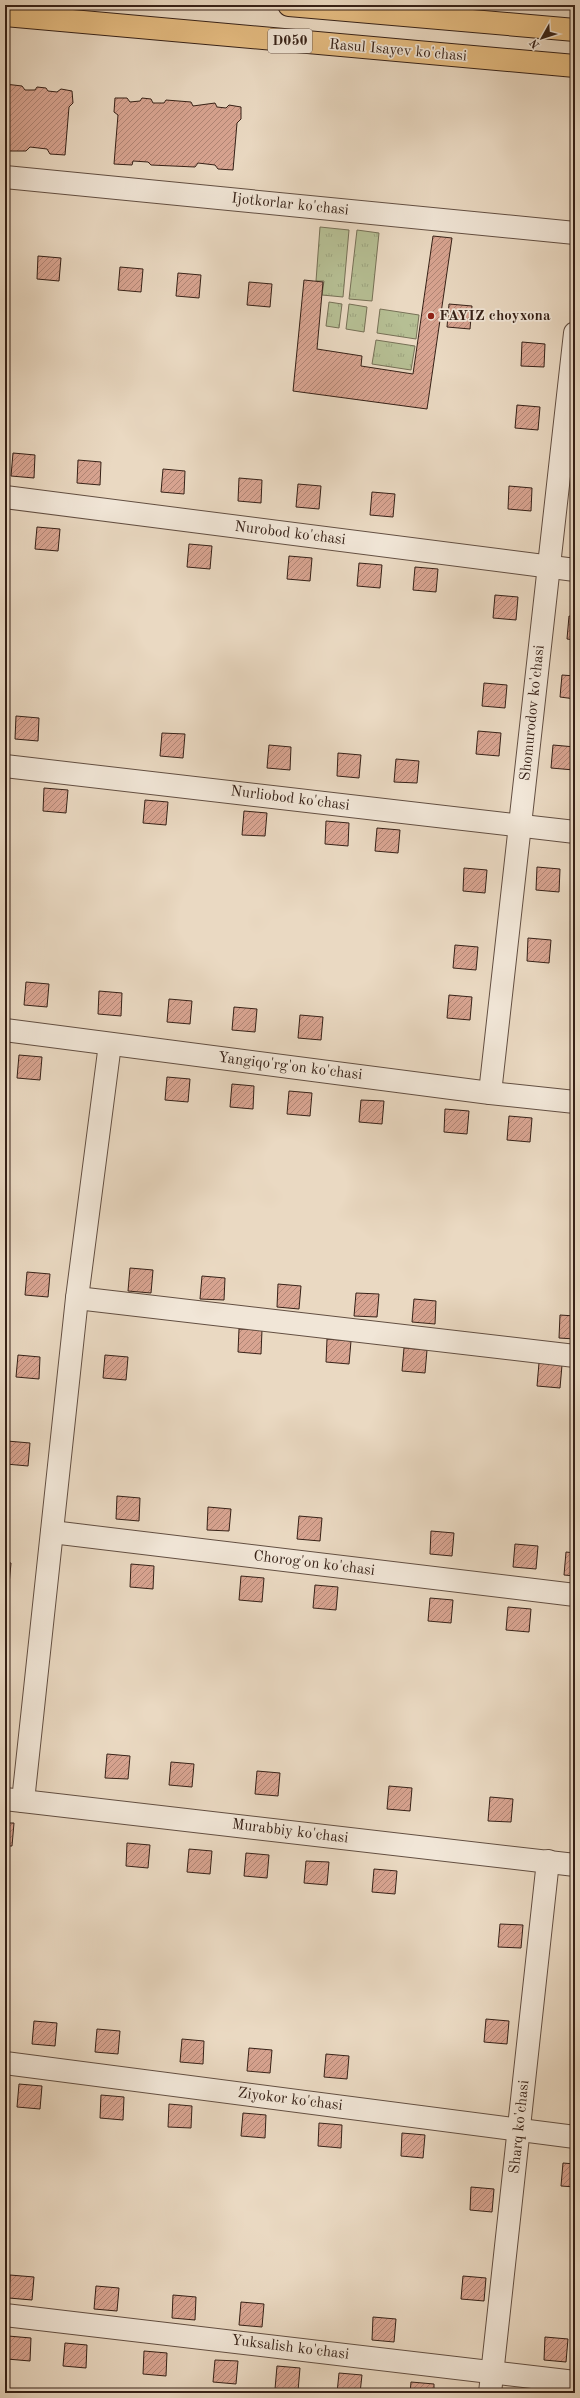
<svg xmlns="http://www.w3.org/2000/svg" width="580" height="2398" font-family="'Old Standard TT',serif">
	<style>
		.grass { fill: url(#grass-tufts); stroke: #767056 }
		.building { fill: url(#building-hatch); stroke: #362117 }
		.lines { fill: none; stroke-linecap: round; stroke-linejoin: round }
		.minor-casing { stroke: #634f42; stroke-width: 24 }
		.major-casing { stroke: #362117; stroke-width: 24 }
		.minor { stroke: #f1e6d7; stroke-width: 22 }
		.major { stroke: #e5bc81; stroke-width: 22 }
		.poi-dot { fill: #8f2418; stroke: #f1e6d7; stroke-width: 1.5 }
		.labels { text-anchor: middle; dominant-baseline: central; stroke-width: 3.5; stroke-linejoin: round; paint-order: stroke }
		.shield { fill: #f1e6d7; stroke: #6e5c51; stroke-width: 1 }
		.shield-label { font-size: 14px; font-weight: bold; fill: #362117 }
		.street-label { font-size: 15px; fill: #362117; stroke: #f1e6d7 }
		.poi-label { font-size: 15px; font-weight: bold; fill: #362117; stroke: #f1e6d7; text-anchor: start }
	</style>
	<defs>
		<pattern id="grass-tufts" width="24" height="20" patternUnits="userSpaceOnUse"><rect width="24" height="20" fill="#b6bf94"/><path d="M3 7l-1-3M5 7V3M7 7l1-3M15 17l-1-3M17 17v-4M19 17l1-3" fill="none" stroke="#9da47f"/></pattern>
		<pattern id="building-hatch" width="6" height="6" patternUnits="userSpaceOnUse"><rect width="6" height="6" fill="#d8a491"/><path d="M-1 1l2-2M0 6l6-6M5 7l2-2" fill="none" stroke="#b08575"/></pattern>
	</defs>
	<rect width="100%" height="100%" fill="#ead9c2"/>
	<filter id="stains"><feTurbulence type="fractalNoise" baseFrequency=".005" numOctaves="4"/><feColorMatrix values="0 0 0 0 .2 0 0 0 0 .09 0 0 0 0 .02 0 0 0 .5 -.17"/></filter>
	<radialGradient id="worn" r=".72"><stop offset=".6" stop-color="#630" stop-opacity="0"/><stop offset="1" stop-color="#630" stop-opacity=".3"/></radialGradient>
	<g class="grass">
		<path d="M 320,227 L 349,230 L 343,297 L 322,295 L 324,281 L 316,281 Z"/>
		<path d="M 357,230 L 379,233 L 372,301 L 349,299 Z"/>
		<path d="M 329,302 L 342,304 L 339,328 L 326,326 Z"/>
		<path d="M 349,304 L 367,307 L 364,332 L 346,329 Z"/>
		<path d="M 380,309 L 419,315 L 416,339 L 377,333 Z"/>
		<path d="M 376,340 L 415,346 L 411,370 L 372,364 Z"/>
	</g>
	<g class="building">
		<path d="M 5,84 L 22,86 L 25,90 L 35,90 L 37,87 L 46,88 L 48,91 L 57,92 L 61,89 L 72,91 L 73,103 L 69,107 L 65,155 L 50,154 L 47,149 L 30,147 L 26,151 L 5,151 Z"/>
		<path d="M 115,98 L 127,98 L 130,102 L 140,101 L 142,98 L 151,99 L 153,103 L 164,103 L 166,100 L 191,102 L 193,106 L 215,103 L 217,107 L 226,108 L 229,105 L 241,107 L 241,119 L 237,123 L 233,170 L 218,169 L 215,165 L 198,163 L 195,167 L 151,165 L 148,162 L 133,161 L 132,165 L 114,164 L 118,115 L 114,112 Z"/>
		<path d="M 433,236 L 452,238 L 427,409 L 293,391 L 304,280 L 323,282 L 317,349 L 362,356 L 361,366 L 413,374 Z"/>
		<path d="M 38,256 L 61,258 L 59,281 L 37,279 Z"/>
		<path d="M 120,267 L 143,269 L 141,292 L 118,290 Z"/>
		<path d="M 178,273 L 201,275 L 199,298 L 176,296 Z"/>
		<path d="M 249,282 L 272,284 L 270,307 L 247,305 Z"/>
		<path d="M 449,304 L 472,306 L 470,329 L 447,327 Z"/>
		<path d="M 522,342 L 545,344 L 544,367 L 521,366 Z"/>
		<path d="M 517,405 L 540,407 L 538,430 L 515,428 Z"/>
		<path d="M 13,453 L 35,455 L 34,478 L 11,476 Z"/>
		<path d="M 78,460 L 101,462 L 100,485 L 77,483 Z"/>
		<path d="M 163,469 L 185,471 L 184,494 L 161,492 Z"/>
		<path d="M 239,478 L 262,480 L 261,503 L 238,501 Z"/>
		<path d="M 298,484 L 321,486 L 319,509 L 296,507 Z"/>
		<path d="M 509,486 L 532,488 L 531,511 L 508,509 Z"/>
		<path d="M 372,492 L 395,494 L 393,517 L 370,515 Z"/>
		<path d="M 37,527 L 60,529 L 58,551 L 35,549 Z"/>
		<path d="M 189,544 L 212,546 L 210,569 L 187,567 Z"/>
		<path d="M 289,556 L 312,558 L 310,581 L 287,579 Z"/>
		<path d="M 359,563 L 382,565 L 380,588 L 357,586 Z"/>
		<path d="M 415,567 L 438,569 L 436,592 L 413,590 Z"/>
		<path d="M 495,595 L 518,597 L 516,620 L 493,618 Z"/>
		<path d="M 569,616 L 575,617 L 575,640 L 567,639 Z"/>
		<path d="M 562,675 L 575,676 L 575,699 L 560,697 Z"/>
		<path d="M 484,683 L 507,685 L 505,708 L 482,706 Z"/>
		<path d="M 16,716 L 39,718 L 38,741 L 15,739 Z"/>
		<path d="M 478,731 L 501,733 L 499,756 L 476,754 Z"/>
		<path d="M 162,733 L 185,734 L 183,758 L 160,756 Z"/>
		<path d="M 269,745 L 291,747 L 290,770 L 267,768 Z"/>
		<path d="M 553,745 L 575,747 L 574,770 L 551,768 Z"/>
		<path d="M 338,753 L 361,755 L 359,778 L 337,776 Z"/>
		<path d="M 396,759 L 419,761 L 417,783 L 394,782 Z"/>
		<path d="M 44,788 L 68,790 L 66,813 L 43,811 Z"/>
		<path d="M 145,800 L 168,802 L 166,825 L 143,823 Z"/>
		<path d="M 244,811 L 267,813 L 265,836 L 242,835 Z"/>
		<path d="M 326,821 L 349,823 L 348,846 L 325,844 Z"/>
		<path d="M 377,828 L 400,830 L 398,853 L 375,851 Z"/>
		<path d="M 537,867 L 560,869 L 559,892 L 536,890 Z"/>
		<path d="M 464,868 L 487,870 L 485,893 L 463,891 Z"/>
		<path d="M 528,938 L 551,940 L 549,963 L 527,961 Z"/>
		<path d="M 455,945 L 478,947 L 476,970 L 453,968 Z"/>
		<path d="M 26,982 L 49,984 L 47,1007 L 24,1005 Z"/>
		<path d="M 99,991 L 122,993 L 121,1016 L 98,1014 Z"/>
		<path d="M 449,995 L 472,997 L 470,1020 L 447,1018 Z"/>
		<path d="M 169,999 L 192,1001 L 190,1024 L 167,1022 Z"/>
		<path d="M 234,1007 L 257,1009 L 255,1032 L 232,1030 Z"/>
		<path d="M 300,1015 L 323,1017 L 321,1040 L 298,1038 Z"/>
		<path d="M 19,1055 L 42,1057 L 40,1080 L 17,1078 Z"/>
		<path d="M 167,1077 L 190,1079 L 188,1102 L 165,1100 Z"/>
		<path d="M 232,1084 L 254,1086 L 253,1109 L 230,1107 Z"/>
		<path d="M 289,1091 L 312,1093 L 310,1116 L 287,1114 Z"/>
		<path d="M 361,1100 L 384,1101 L 382,1124 L 359,1122 Z"/>
		<path d="M 445,1109 L 469,1111 L 467,1134 L 444,1132 Z"/>
		<path d="M 509,1116 L 532,1118 L 530,1142 L 507,1140 Z"/>
		<path d="M 130,1268 L 153,1270 L 151,1293 L 128,1291 Z"/>
		<path d="M 27,1272 L 50,1274 L 48,1297 L 25,1295 Z"/>
		<path d="M 202,1276 L 225,1278 L 224,1300 L 200,1299 Z"/>
		<path d="M 278,1284 L 301,1286 L 299,1309 L 277,1307 Z"/>
		<path d="M 356,1293 L 379,1294 L 377,1317 L 354,1316 Z"/>
		<path d="M 414,1299 L 436,1301 L 435,1324 L 412,1322 Z"/>
		<path d="M 560,1315 L 575,1316 L 575,1339 L 559,1338 Z"/>
		<path d="M 239,1329 L 262,1330 L 261,1354 L 238,1352 Z"/>
		<path d="M 327,1339 L 351,1341 L 349,1364 L 326,1362 Z"/>
		<path d="M 404,1348 L 427,1350 L 425,1373 L 402,1371 Z"/>
		<path d="M 18,1355 L 40,1357 L 39,1379 L 16,1377 Z"/>
		<path d="M 105,1355 L 128,1357 L 126,1380 L 103,1378 Z"/>
		<path d="M 539,1363 L 562,1365 L 560,1388 L 537,1386 Z"/>
		<path d="M 7,1441 L 30,1443 L 28,1466 L 6,1464 Z"/>
		<path d="M 117,1496 L 140,1498 L 139,1521 L 116,1519 Z"/>
		<path d="M 208,1507 L 231,1509 L 229,1531 L 207,1530 Z"/>
		<path d="M 299,1516 L 322,1518 L 320,1541 L 297,1539 Z"/>
		<path d="M 431,1531 L 454,1533 L 452,1556 L 430,1554 Z"/>
		<path d="M 515,1544 L 538,1546 L 536,1569 L 513,1567 Z"/>
		<path d="M 566,1552 L 575,1553 L 575,1576 L 564,1575 Z"/>
		<path d="M 5,1562 L 11,1563 L 9,1585 L 5,1585 Z"/>
		<path d="M 131,1564 L 154,1566 L 153,1589 L 130,1587 Z"/>
		<path d="M 241,1576 L 264,1578 L 262,1602 L 239,1600 Z"/>
		<path d="M 315,1585 L 338,1587 L 336,1610 L 313,1608 Z"/>
		<path d="M 430,1598 L 453,1600 L 451,1623 L 428,1621 Z"/>
		<path d="M 508,1607 L 531,1609 L 529,1632 L 506,1630 Z"/>
		<path d="M 107,1754 L 130,1756 L 128,1779 L 105,1778 Z"/>
		<path d="M 171,1762 L 194,1764 L 192,1787 L 169,1785 Z"/>
		<path d="M 257,1771 L 280,1773 L 278,1796 L 255,1794 Z"/>
		<path d="M 389,1786 L 412,1788 L 410,1811 L 387,1809 Z"/>
		<path d="M 490,1797 L 513,1799 L 511,1822 L 488,1821 Z"/>
		<path d="M 5,1823 L 14,1823 L 12,1846 L 5,1846 Z"/>
		<path d="M 127,1843 L 150,1845 L 148,1868 L 126,1866 Z"/>
		<path d="M 189,1849 L 212,1851 L 210,1874 L 187,1872 Z"/>
		<path d="M 246,1853 L 269,1855 L 267,1878 L 244,1876 Z"/>
		<path d="M 306,1861 L 329,1862 L 327,1885 L 304,1883 Z"/>
		<path d="M 374,1869 L 397,1871 L 395,1894 L 372,1892 Z"/>
		<path d="M 500,1924 L 523,1925 L 521,1948 L 498,1947 Z"/>
		<path d="M 486,2019 L 509,2021 L 507,2044 L 484,2042 Z"/>
		<path d="M 34,2021 L 57,2023 L 55,2046 L 32,2044 Z"/>
		<path d="M 97,2029 L 120,2031 L 118,2054 L 95,2052 Z"/>
		<path d="M 182,2039 L 204,2041 L 203,2064 L 180,2062 Z"/>
		<path d="M 249,2048 L 272,2050 L 270,2073 L 247,2071 Z"/>
		<path d="M 326,2054 L 349,2056 L 347,2079 L 324,2077 Z"/>
		<path d="M 19,2084 L 42,2086 L 40,2109 L 17,2107 Z"/>
		<path d="M 101,2095 L 124,2097 L 123,2120 L 100,2118 Z"/>
		<path d="M 169,2104 L 192,2106 L 191,2128 L 168,2127 Z"/>
		<path d="M 243,2113 L 266,2115 L 265,2138 L 241,2136 Z"/>
		<path d="M 319,2123 L 342,2125 L 341,2148 L 318,2146 Z"/>
		<path d="M 402,2133 L 425,2135 L 423,2158 L 401,2156 Z"/>
		<path d="M 563,2163 L 575,2164 L 575,2187 L 561,2186 Z"/>
		<path d="M 471,2187 L 494,2189 L 492,2212 L 470,2210 Z"/>
		<path d="M 10,2275 L 34,2277 L 32,2300 L 9,2298 Z"/>
		<path d="M 463,2276 L 486,2278 L 484,2301 L 461,2299 Z"/>
		<path d="M 96,2286 L 119,2288 L 117,2311 L 94,2309 Z"/>
		<path d="M 173,2295 L 196,2297 L 195,2320 L 172,2318 Z"/>
		<path d="M 241,2302 L 264,2304 L 262,2327 L 239,2325 Z"/>
		<path d="M 373,2317 L 396,2319 L 394,2342 L 372,2340 Z"/>
		<path d="M 8,2336 L 31,2338 L 30,2361 L 7,2359 Z"/>
		<path d="M 545,2337 L 568,2339 L 566,2362 L 544,2360 Z"/>
		<path d="M 65,2343 L 87,2345 L 86,2368 L 63,2366 Z"/>
		<path d="M 144,2351 L 167,2353 L 166,2376 L 143,2374 Z"/>
		<path d="M 215,2360 L 238,2361 L 236,2384 L 213,2382 Z"/>
		<path d="M 277,2366 L 300,2368 L 298,2391 L 275,2389 Z"/>
		<path d="M 339,2373 L 362,2375 L 360,2393 L 337,2393 Z"/>
		<path d="M 411,2382 L 434,2384 L 434,2393 L 410,2393 Z"/>
	</g>
	<g class="lines">
		<defs>
			<g id="minor">
				<path d="M 5,177 L 575,233"/>
				<path d="M 5,497 L 575,570"/>
				<path d="M 5,766 L 575,832"/>
				<path d="M 5,1030 L 490,1093 L 575,1102"/>
				<path d="M 490,1093 L 575,333"/>
				<path d="M 77,1298 L 575,1356"/>
				<path d="M 52,1532 L 575,1595"/>
				<path d="M 5,1799 L 575,1865"/>
				<path d="M 23,1801 L 77,1298 L 110,1044"/>
				<path d="M 5,2063 L 575,2137"/>
				<path d="M 5,2315 L 575,2382"/>
				<path d="M 490,2393 L 548,1861"/>
			</g>
			<g id="major">
				<path d="M 289,5 L 575,30"/>
				<path d="M 5,15 L 575,66"/>
			</g>
		</defs>
		<use href="#minor" class="minor-casing"/>
		<use href="#major" class="major-casing"/>
		<use href="#minor" class="minor"/>
		<use href="#major" class="major"/>
	</g>
	<circle class="poi-dot" cx="431" cy="316" r="4"/>
	<g class="labels">
		<rect class="shield" x="268" y="29" width="44" height="24" rx="3"/>
		<g class="shield-label">
			<text x="290" y="41">D050</text>
		</g>
		<g class="street-label">
			<text transform="translate(398 51) rotate(5)">Rasul Isayev ko'chasi</text>
			<text transform="translate(290 205) rotate(6)">Ijotkorlar ko'chasi</text>
			<text transform="translate(290 534) rotate(7)">Nurobod ko'chasi</text>
			<text transform="translate(533 713) rotate(-84)">Shomurodov ko'chasi</text>
			<text transform="translate(290 799) rotate(7)">Nurliobod ko'chasi</text>
			<text transform="translate(290 1067) rotate(7)">Yangiqo'rg'on ko'chasi</text>
			<text transform="translate(314 1564) rotate(7)">Chorog'on ko'chasi</text>
			<text transform="translate(290 1832) rotate(7)">Murabbiy ko'chasi</text>
			<text transform="translate(290 2100) rotate(7)">Ziyokor ko'chasi</text>
			<text transform="translate(520 2127) rotate(-84)">Sharq ko'chasi</text>
			<text transform="translate(290 2348) rotate(7)">Yuksalish ko'chasi</text>
		</g>
		<g class="poi-label">
			<text x="439" y="316">FAYIZ choyxona</text>
		</g>
	</g>
	<rect width="580" height="2398" fill="none" stroke="#ead9c2" stroke-width="20"/>
	<rect x="6" y="6" width="568" height="2386" fill="none" stroke="#362117" stroke-width="2"/>
	<rect x="10" y="10" width="560" height="2378" fill="none" stroke="#362117"/>
	<g transform="translate(542 38) rotate(231)" stroke="#f1e6d7" stroke-width="3" paint-order="stroke">
	<path d="M0-3L7 15L0 10L-7 15Z" fill="#362117"/>
	<text y="-6" font-size="11" font-weight="bold" text-anchor="middle" fill="#362117">N</text>
	</g>
	<rect width="100%" height="100%" filter="url(#stains)"/>
	<rect width="100%" height="100%" fill="url(#worn)"/>
</svg>
